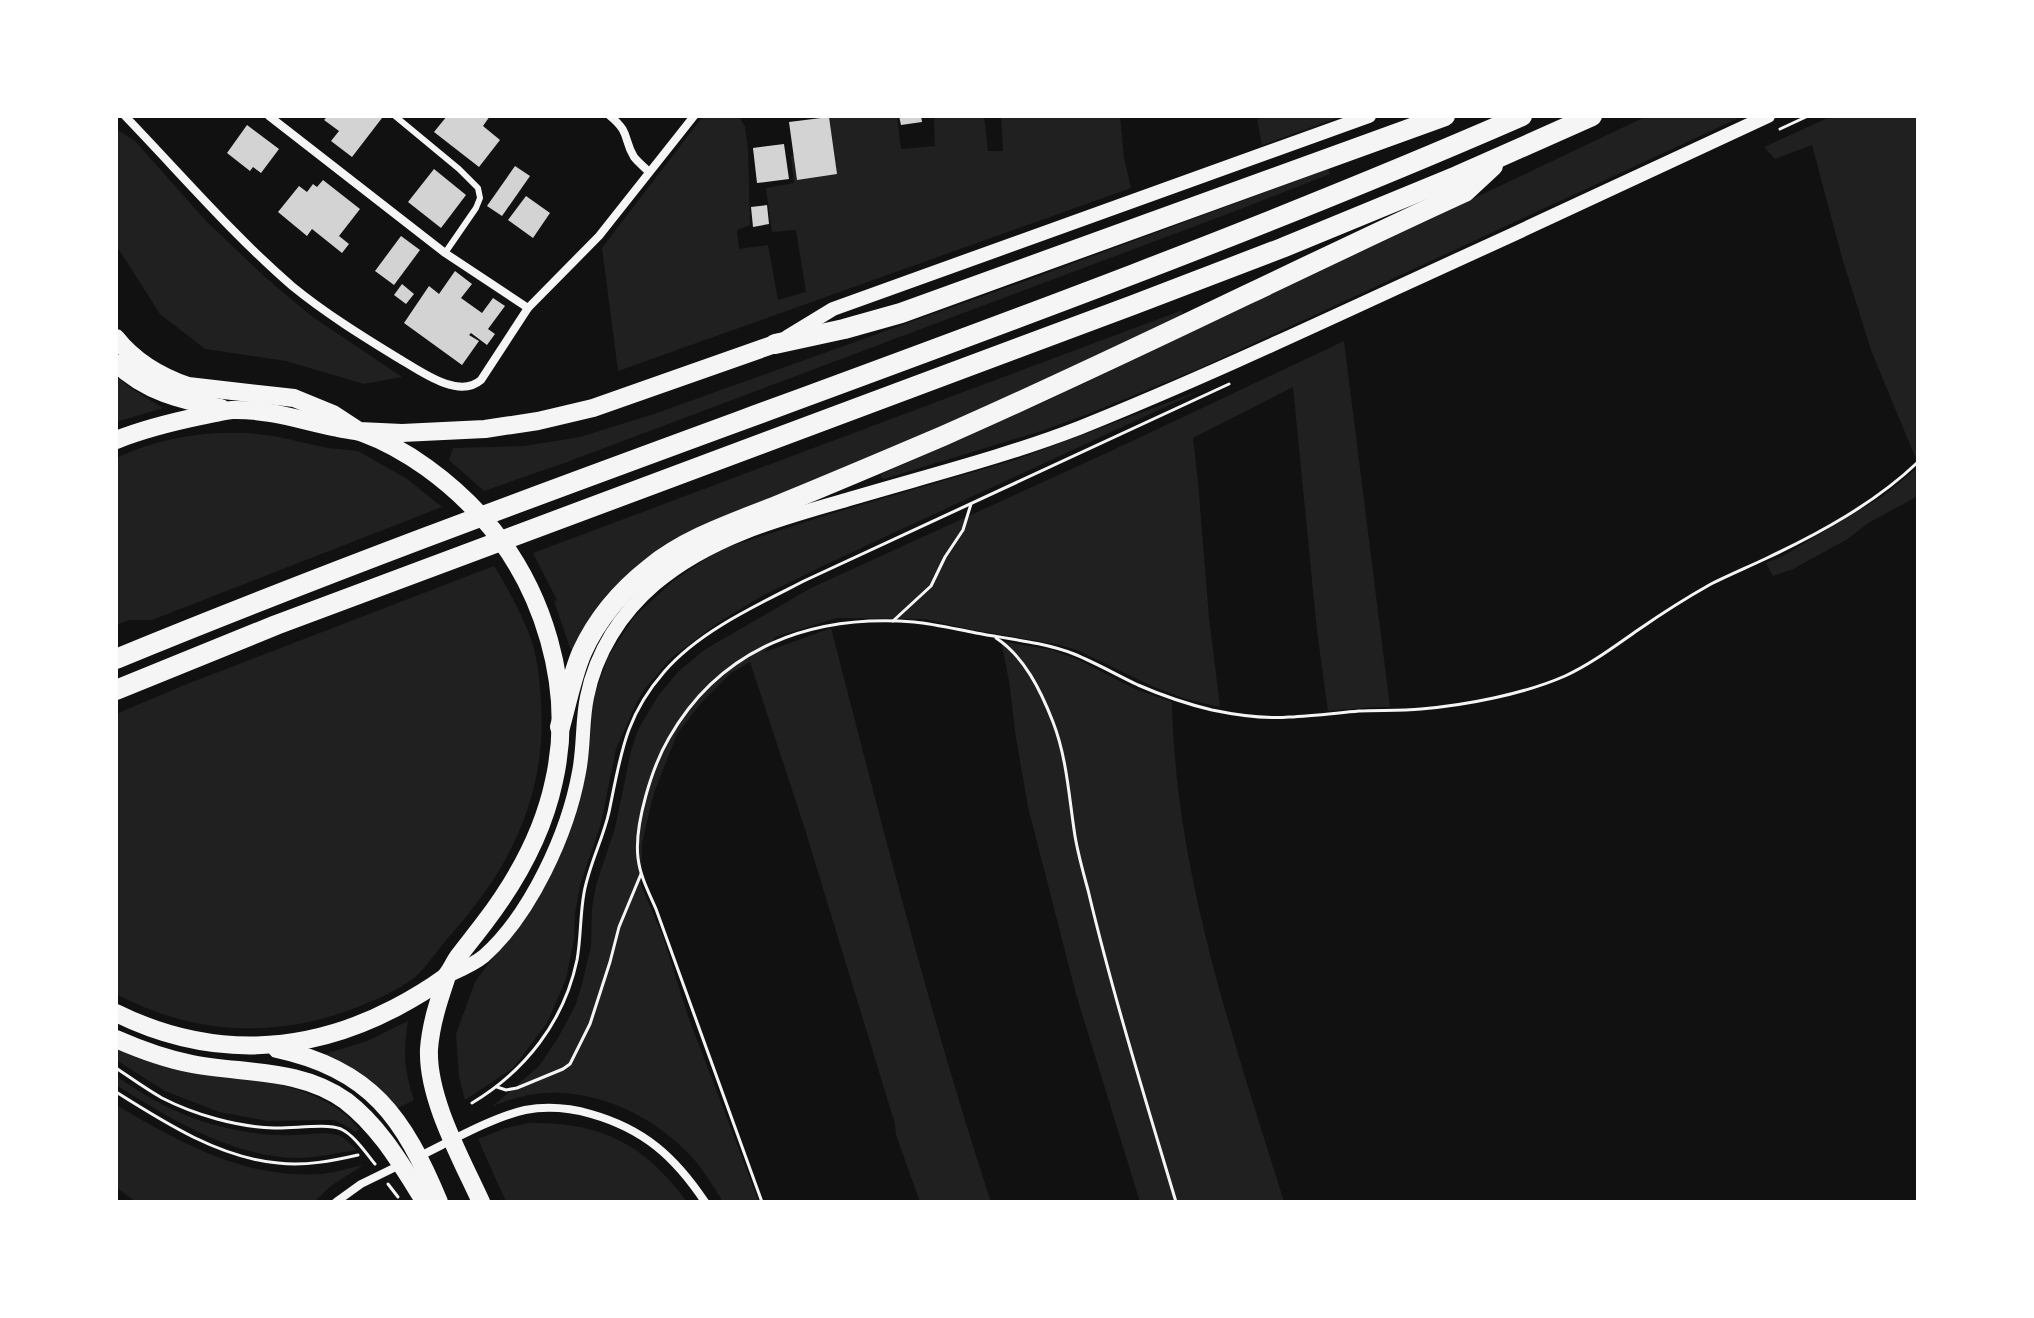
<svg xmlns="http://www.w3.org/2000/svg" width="2034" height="1318" font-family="'Roboto Serif',serif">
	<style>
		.green { fill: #202020 }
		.building { fill: #d3d3d3 }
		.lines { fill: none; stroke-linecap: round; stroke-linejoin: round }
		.path { stroke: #f5f5f5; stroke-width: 3 }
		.service { stroke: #f5f5f5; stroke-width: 6 }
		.minor { stroke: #f5f5f5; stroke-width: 8 }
		.tertiary { stroke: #f5f5f5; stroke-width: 14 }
		.primary { stroke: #f5f5f5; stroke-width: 18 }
		.trunk { stroke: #f5f5f5; stroke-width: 20 }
	</style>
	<rect width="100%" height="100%" fill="#111"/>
	<g class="green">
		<path d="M 703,116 L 739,116 L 745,127 L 748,149 L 750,225 L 737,230 L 739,249 L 768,245 L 778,300 L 806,292 L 796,230 L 772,232 L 766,188 L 794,183 L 791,156 L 819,152 L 815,116 L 897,116 L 901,149 L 935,146 L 934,116 L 984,116 L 988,151 L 1003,151 L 1001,116 L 1120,116 L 1124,158 L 1131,188 L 618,371 L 602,248 Z"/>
		<path d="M 1264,116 L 1343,116 L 1262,145 L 1257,119 Z"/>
		<path d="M 1647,116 L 1743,116 L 1196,370 L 1088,414 L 1041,431 L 884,479 L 881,477 L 881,474 L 1053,398 Z"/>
		<path d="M 1832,116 L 1918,116 L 1918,456 L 1916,459 L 1871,350 L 1843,261 L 1812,145 L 1775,159 L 1764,147 Z"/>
		<path d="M 116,129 L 135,141 L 207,222 L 265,277 L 310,315 L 402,377 L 364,384 L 286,361 L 205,349 L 160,314 L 116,245 Z"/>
		<path d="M 1328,169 L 1330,174 L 1238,210 L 567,462 L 484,491 L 449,460 L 453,448 L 524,446 L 580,437 L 657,413 L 1025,281 Z"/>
		<path d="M 1180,311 L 1183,312 L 1182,315 L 971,414 L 707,526 L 573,649 L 570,648 L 554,601 L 557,600 L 533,553 Z"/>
		<path d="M 1344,341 L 1390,707 L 1374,707 L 1328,711 L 1317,631 L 1293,387 L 1193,438 L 1198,482 L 1209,617 L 1220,707 L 1186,699 L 1154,687 L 1077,650 L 1056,644 L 968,629 L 925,619 L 837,618 L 775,637 L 765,652 L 831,628 C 881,821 929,1013 991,1202 L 920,1202 L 896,1135 L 895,1124 L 803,823 L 750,662 L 731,673 L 701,703 L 677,734 L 654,793 L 642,843 L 641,885 L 663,937 L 689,1019 L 759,1202 L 723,1202 C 713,1186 704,1170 691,1156 C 652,1114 592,1086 534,1094 C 520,1096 506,1101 493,1106 L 539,1066 L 558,1038 L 575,1006 L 581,988 L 591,946 L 592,908 L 596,885 L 615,828 L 631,751 L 638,730 L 649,711 L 658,696 L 678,672 L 704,650 L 811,588 L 1113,450 Z"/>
		<path d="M 116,376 L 132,389 L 163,408 L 116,422 Z"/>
		<path d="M 1204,389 L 831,562 L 762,596 L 719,622 L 671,658 L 644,690 L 637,702 L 616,749 L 601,823 L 580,885 L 575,914 L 574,940 L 566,979 L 547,1023 L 513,1068 L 465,1100 L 459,1077 L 456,1034 L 475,982 L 529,909 L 581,795 L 591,731 L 593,699 L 609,655 L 635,616 L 673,581 L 719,550 L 830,514 L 1018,459 Z"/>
		<path d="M 218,433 L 249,433 L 274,436 L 328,448 L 358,451 L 407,479 L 442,507 L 152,620 L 130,620 L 116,625 L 116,458 C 148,443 182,435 218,433 Z"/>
		<path d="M 1918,467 L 1918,496 L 1870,522 L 1846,540 L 1793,569 L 1773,576 L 1766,563 L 1783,556 L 1883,496 Z"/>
		<path d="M 494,566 C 509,590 523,616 532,642 C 538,662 540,682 541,702 C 547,792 512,866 453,932 C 441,945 426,968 414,978 C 398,990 378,999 360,1006 C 278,1039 195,1036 116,994 L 116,714 L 182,686 Z"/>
		<path d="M 1001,641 L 1052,650 L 1077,659 L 1135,689 L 1172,702 C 1175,873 1234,1040 1284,1202 L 1140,1202 L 1076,994 L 1028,807 L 1016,738 L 1009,681 Z"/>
		<path d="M 408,1021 C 403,1054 404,1069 414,1100 L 398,1108 C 374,1081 356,1071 325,1054 L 367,1041 Z"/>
		<path d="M 116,1047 C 148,1054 181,1062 213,1069 C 259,1080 330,1089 359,1129 L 355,1132 L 343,1124 L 333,1120 L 268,1121 L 219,1112 L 165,1091 L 116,1060 Z"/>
		<path d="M 116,1076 C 150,1100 186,1119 227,1128 C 249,1133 272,1136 295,1135 C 308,1135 325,1131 338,1135 C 345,1138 351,1145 357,1150 C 337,1153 316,1158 296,1158 C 230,1156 171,1119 116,1085 Z"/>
		<path d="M 116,1105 C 180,1142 243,1179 320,1174 C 334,1173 349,1168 363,1165 L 331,1186 L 314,1202 L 136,1202 L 116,1187 Z"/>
		<path d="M 529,1123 C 602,1122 644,1144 687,1202 L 506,1202 L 478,1139 L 506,1128 Z"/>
	</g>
	<g class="building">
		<path d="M 328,116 L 380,116 L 382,118 L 352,157 L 331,141 L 339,131 L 324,120 Z"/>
		<path d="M 447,116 L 490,116 L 483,126 L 500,140 L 479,167 L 434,132 Z"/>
		<path d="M 899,116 L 921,116 L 922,122 L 901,125 Z"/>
		<path d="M 829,117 L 837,174 L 797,180 L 789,122 Z"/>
		<path d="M 247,125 L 279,149 L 261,173 L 253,167 L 250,171 L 227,153 Z"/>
		<path d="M 784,144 L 789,179 L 757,183 L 753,148 Z"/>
		<path d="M 515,166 L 530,176 L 502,216 L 487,206 Z"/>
		<path d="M 434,169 L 466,195 L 441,228 L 408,202 Z"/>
		<path d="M 323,180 L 360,209 L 339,236 L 349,244 L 342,253 L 312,229 L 307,236 L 278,212 L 299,186 L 307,192 L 313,184 L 317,187 Z"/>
		<path d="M 526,196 L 550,213 L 533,238 L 508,220 Z"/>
		<path d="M 767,205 L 769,224 L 753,227 L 751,207 Z"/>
		<path d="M 401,236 L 420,250 L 394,285 L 375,271 Z"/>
		<path d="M 455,271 L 472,284 L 461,298 L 482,313 L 493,298 L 505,306 L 488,329 L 495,334 L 487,345 L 471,333 L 469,335 L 479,341 L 462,365 L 404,323 L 429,286 L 439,294 Z"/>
		<path d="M 402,284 L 414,294 L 406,304 L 394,295 Z"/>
	</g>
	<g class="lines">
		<g class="path">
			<path d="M 1780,129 L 1808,116"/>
			<path d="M 893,621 L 931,586 L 945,557 L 963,530 L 971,504"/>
			<path d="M 996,638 C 1024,656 1041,691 1053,722 C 1067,758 1069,798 1075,836 C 1078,854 1083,872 1088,890 C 1113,995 1145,1098 1176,1202"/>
			<path d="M 116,1068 C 131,1078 146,1089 162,1098 C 195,1115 238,1127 274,1128 C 292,1129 326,1123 341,1129 C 354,1135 366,1153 375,1164"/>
			<path d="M 497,1087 L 506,1090 L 517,1088 L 563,1069 L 570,1064 L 590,1024 L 610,962 L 619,927 L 641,874"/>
			<path d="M 116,1092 C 165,1123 220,1158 278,1163 C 306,1166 332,1161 358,1155"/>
			<path d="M 472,1103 C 525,1071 564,1022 577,960 C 581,938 580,915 584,893 C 589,865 603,839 609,812 C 621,755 624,718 664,672 C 699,631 759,604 806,580 L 1229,384"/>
			<path d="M 388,1184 L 398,1197"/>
			<path d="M 762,1202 L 656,909 C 649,893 640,876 638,858 C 634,825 652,767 669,738 C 721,647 812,614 914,622 C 935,624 955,629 976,633 C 1008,639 1043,642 1074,654 C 1096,663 1117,675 1138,685 C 1161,695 1187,704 1212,710 C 1236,715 1264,719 1289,717 C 1312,716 1336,713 1359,711 C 1380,710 1401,711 1421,709 C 1467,705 1524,694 1565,676 C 1591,664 1615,646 1638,630 C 1661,614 1686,598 1711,584 C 1729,575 1748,567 1767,558 C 1820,533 1875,503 1918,462"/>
		</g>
		<path class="service" d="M 395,116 L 459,169 L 478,188 L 480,198 L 476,208 L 445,253"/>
		<g class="minor">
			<path d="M 125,116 C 180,173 232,234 292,286 C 325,313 362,336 398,358 C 419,370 458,400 481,380 L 528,308 L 599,236 L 694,116"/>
			<path d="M 269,116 L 445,253 L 528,308"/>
			<path d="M 610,116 C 631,133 623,139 634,157 C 638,162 644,167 649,172"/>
			<path d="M 418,1157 C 449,1142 493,1117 525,1110 C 547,1106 570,1108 591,1114 C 644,1129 675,1157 705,1202"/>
			<path d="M 336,1202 L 361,1184 L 402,1164"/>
		</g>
		<g class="tertiary">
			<path d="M 787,337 L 833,309 L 1369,116"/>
			<path d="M 447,976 C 460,970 473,965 484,956 C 531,914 568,833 579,772 C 584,747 582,721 587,697 C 596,652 621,613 655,584 C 709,538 779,519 846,500 C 923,477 1004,457 1079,428 C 1186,385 1290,337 1394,289 C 1519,232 1644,174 1768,116"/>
		</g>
		<g class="primary">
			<path d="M 116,338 C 135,362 159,376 188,386 L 294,398 L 333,414 L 359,431 L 402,433 L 485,429 L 538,421 L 593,408 L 775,344"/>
			<path d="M 116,363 C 146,392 181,400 221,408"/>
			<path d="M 116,440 C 144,429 172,422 201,416 C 211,414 222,411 232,410 C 269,409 303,421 338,428 C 346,430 355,430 363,433 C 407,449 450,482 481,516 C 544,586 575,688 554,781 C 543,833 517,880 485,922 C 476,934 467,945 458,957 C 453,964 450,973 444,978 C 429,989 412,999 395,1008 C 305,1055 209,1059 116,1013"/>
			<path d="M 447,976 C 439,1000 431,1023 429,1049 C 427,1098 461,1158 481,1202"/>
			<path d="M 116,1039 C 141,1050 166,1059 192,1064 C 244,1074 301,1068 346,1101 C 381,1128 402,1166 425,1202"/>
			<path d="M 277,1049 C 371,1069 404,1118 439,1202"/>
		</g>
		<g class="trunk">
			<path d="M 775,344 L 844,329 L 901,313 L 1445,116"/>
			<path d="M 116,659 C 581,468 1061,317 1522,116"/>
			<path d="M 116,690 L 276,625 L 1133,305 L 1282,248 L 1457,176 L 1592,116"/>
			<path d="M 560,727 C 567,702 572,675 582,652 C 597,619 622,590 650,568 C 688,537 737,522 781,504 C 835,482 889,459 943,436 C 1119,359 1290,272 1465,192 L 1493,166"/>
		</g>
	</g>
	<rect width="2034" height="1318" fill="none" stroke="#ffffff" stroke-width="236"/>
</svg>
